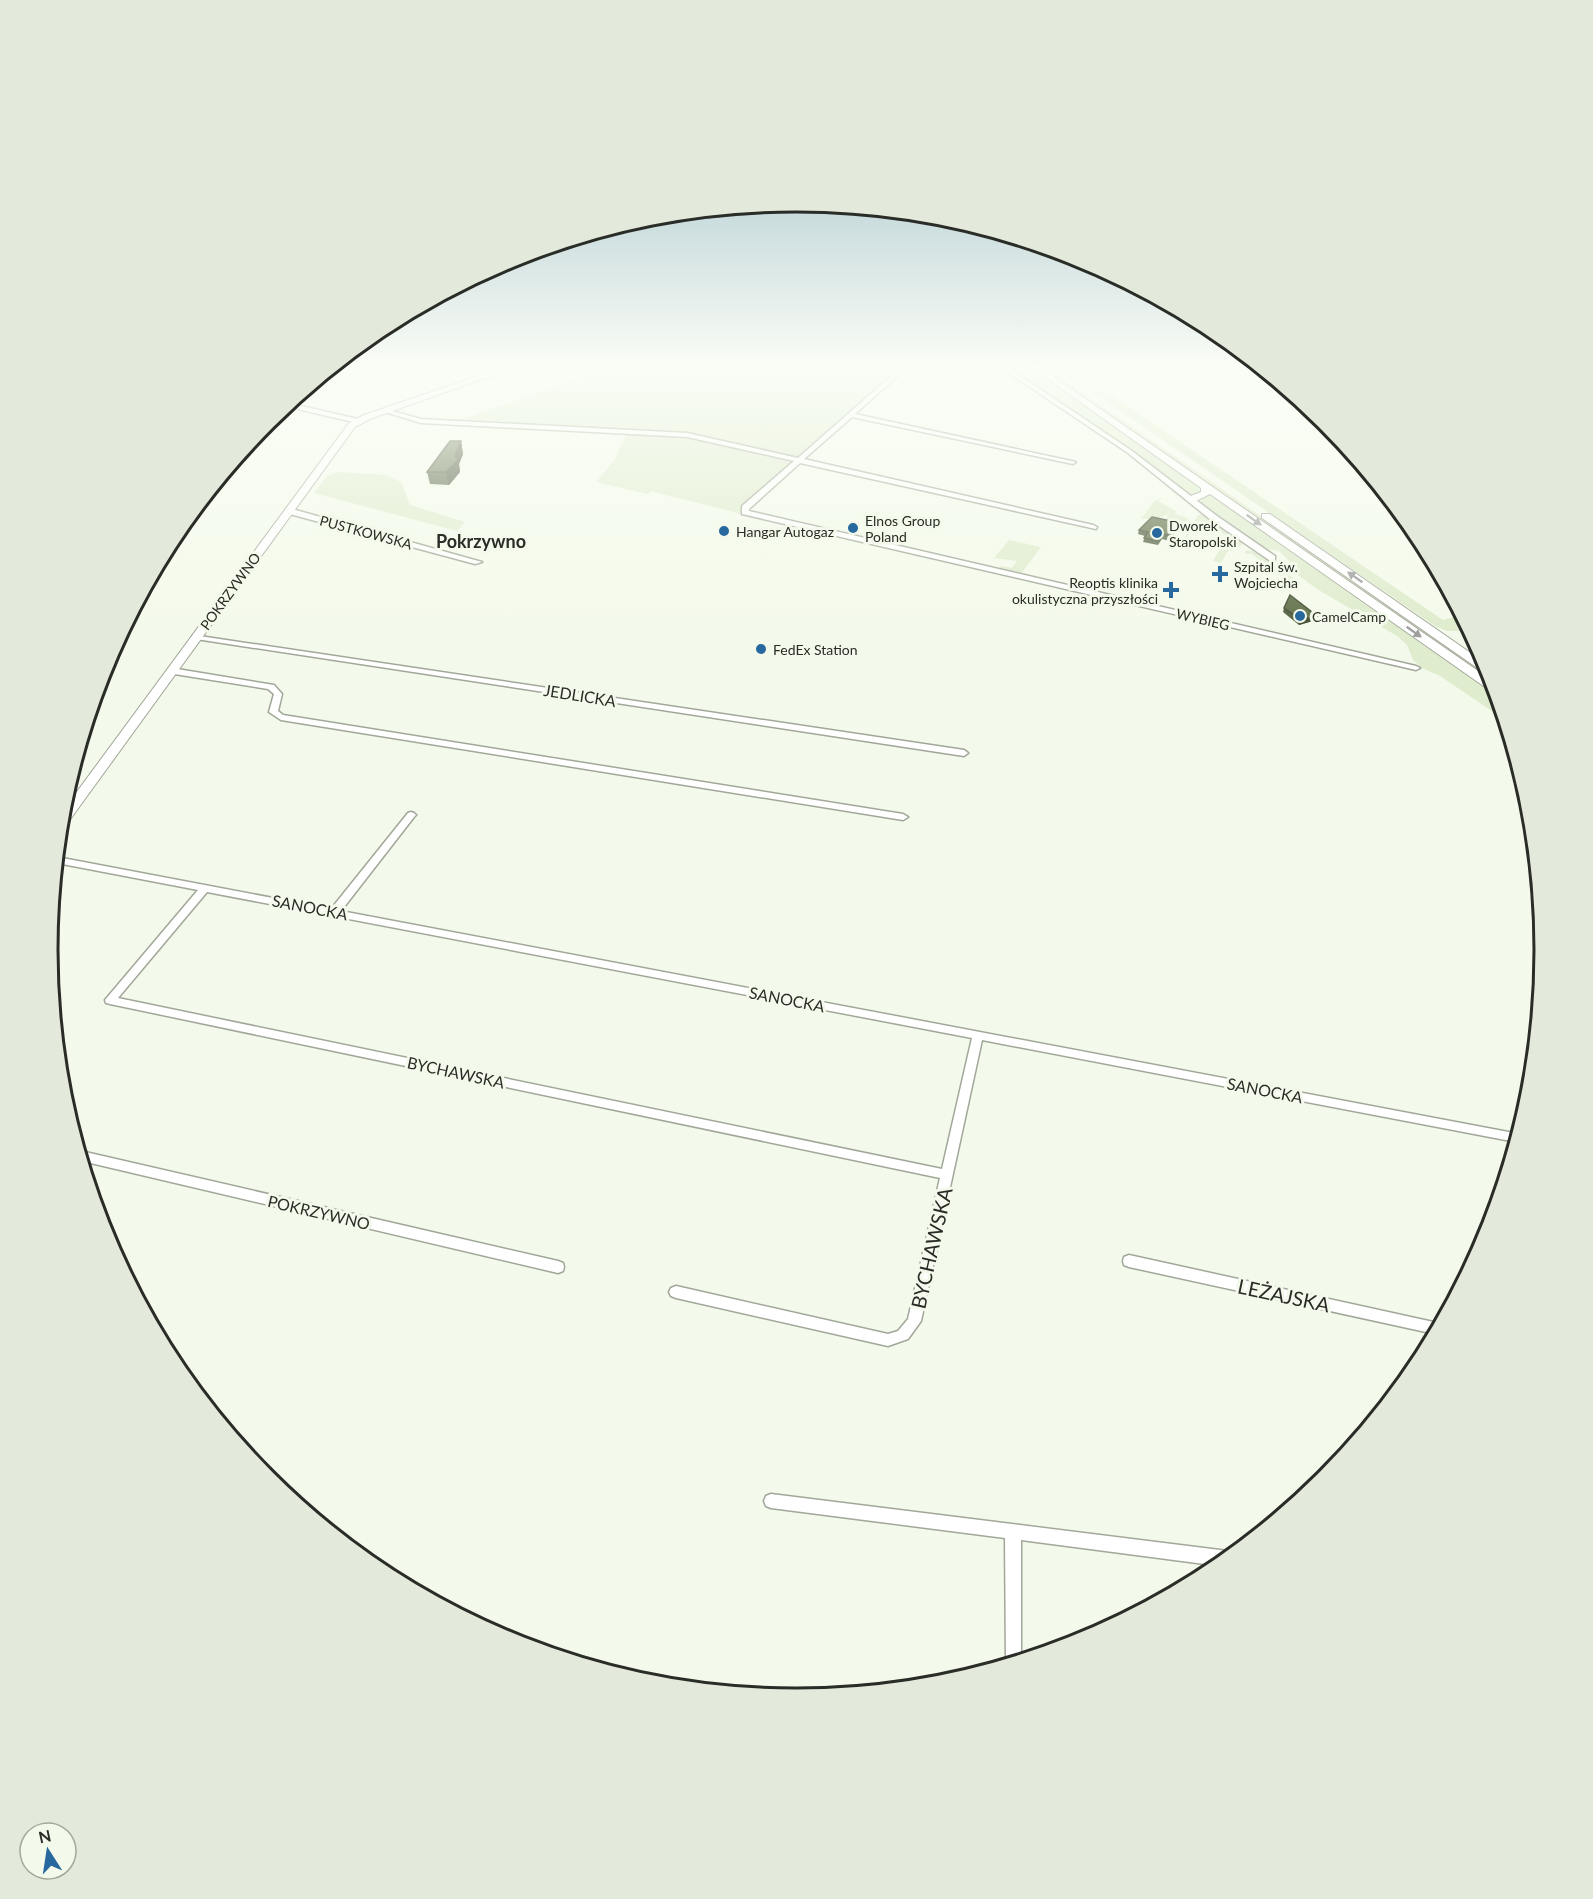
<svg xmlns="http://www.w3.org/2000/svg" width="1593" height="1899" font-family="Lato,sans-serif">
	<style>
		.green { fill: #dfeccd }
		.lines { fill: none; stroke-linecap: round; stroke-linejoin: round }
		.street-casing { stroke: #a1a799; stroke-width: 3 }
		.secondary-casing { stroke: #a1a799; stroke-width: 2 }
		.street { fill: #fff; fill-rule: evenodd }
		.secondary { fill: #fff; fill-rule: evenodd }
		.wall { fill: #546140 }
		.shaded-wall { fill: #454f34 }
		.building { fill: #62714a; stroke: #454f34; stroke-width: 1.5 }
		.oneway { fill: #9fa09e }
		.poi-dot { fill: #27689e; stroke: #f4faeb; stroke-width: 2 }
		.labels { text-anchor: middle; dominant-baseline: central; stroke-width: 6; stroke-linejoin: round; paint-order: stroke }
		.far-poi-label { font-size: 14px; fill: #2a2c27; stroke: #f4faeb; text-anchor: start }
		.far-street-label { font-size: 14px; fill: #2a2c27; stroke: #f4faeb }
		.street-label { font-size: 16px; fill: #2a2c27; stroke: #f4faeb }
		.far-district-label { font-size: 18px; font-weight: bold; fill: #2a2c27; stroke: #f4faeb }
		.near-street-label { font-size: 20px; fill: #2a2c27; stroke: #f4faeb }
		.rim { fill: none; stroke: #2a2c27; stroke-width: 3 }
	</style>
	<rect width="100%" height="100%" fill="#f4faeb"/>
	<g class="green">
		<path d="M 612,363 L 906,363 C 870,394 838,426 801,456 L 796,457 L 675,432 L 460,420 L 617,365 Z"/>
		<path d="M 1000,363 L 1023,363 L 1197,486 L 1202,492 L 1196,495 L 1187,493 L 1125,445 Z"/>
		<path d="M 1033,363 L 1040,363 L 1492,676 L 1494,684 Z"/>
		<path d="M 1050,363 L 1055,363 L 1098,392 L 1105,391 L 1443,620 L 1462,615 L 1466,622 L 1464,620 L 1463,631 L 1447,631 L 1435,626 Z"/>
		<path d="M 628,431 L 696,437 L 793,463 L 742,508 L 741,514 L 651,491 L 648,494 L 596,482 L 614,461 Z"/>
		<path d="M 338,472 L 385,475 L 401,482 L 410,505 L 465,522 L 457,531 L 314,493 L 327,476 Z"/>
		<path d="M 1209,493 L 1498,697 L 1505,720 L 1440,676 L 1422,668 L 1413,660 L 1407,645 L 1397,636 L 1317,589 L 1283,564 L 1290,562 L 1279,551 L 1258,547 L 1199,503 Z"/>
		<path d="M 1162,499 L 1158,501 L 1176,511 L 1175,514 L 1188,518 L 1187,522 L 1178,524 L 1167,521 L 1167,516 L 1172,513 L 1155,519 L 1141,519 L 1154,501 Z"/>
		<path d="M 1203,514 L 1244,543 L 1239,547 L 1234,544 L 1229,545 L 1235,550 L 1228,551 L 1221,563 L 1213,561 L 1227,537 L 1213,526 L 1197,522 L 1180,549 L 1178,549 L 1198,515 Z"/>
		<path d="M 1009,540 L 1041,547 L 1021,574 L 999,569 L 1001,566 L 1012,568 L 1017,561 L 994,558 Z"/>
		<path d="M 1248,550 L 1256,552 L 1299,582 L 1300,587 L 1289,581 L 1286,586 L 1279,579 L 1283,577 L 1274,570 L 1269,571 L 1272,569 L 1263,562 L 1258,563 L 1261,561 L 1252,554 L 1245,554 L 1245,551 Z"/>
	</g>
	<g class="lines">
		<defs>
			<g id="street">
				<path d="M 906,363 L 912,363 L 855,414 L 1076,462 L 1073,464 L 852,417 L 804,459 L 1093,525 L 1097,527 L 1096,529 L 800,463 L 749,509 L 749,511 L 1416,666 L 1420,668 L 1416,670 L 742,514 L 742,506 L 794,461 L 687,437 L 421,423 L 382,411 L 385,409 L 421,419 L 687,433 L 798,458 Z"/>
				<path d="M 994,363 L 1001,363 L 1132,451 L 1217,516 L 1275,556 L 1275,560 L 1269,560 L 1211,520 L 1128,453 Z"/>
				<path d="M 288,403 L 358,419 L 361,421 L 358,423 L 284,406 Z"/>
				<path d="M 286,509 L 292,509 L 482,562 L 475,564 L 286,513 Z"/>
				<path d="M 193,635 L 964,750 L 968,753 L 964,756 L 196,639 L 193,639 Z"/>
				<path d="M 171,668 L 274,685 L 282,694 L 278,711 L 283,715 L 903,814 L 908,817 L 903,820 L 281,720 L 269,712 L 274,694 L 268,689 L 168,673 L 167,671 Z"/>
				<path d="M 411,812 L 414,813 L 416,815 L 414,817 L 341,911 L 1519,1134 L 1516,1142 L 982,1040 L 921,1321 L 908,1339 L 888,1346 L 676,1298 L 671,1296 L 669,1292 L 671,1288 L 676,1286 L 888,1334 L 898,1331 L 908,1319 L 940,1178 L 110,1004 L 106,1003 L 105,1000 L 198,890 L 57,863 L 57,857 L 331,909 L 408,813 ZM 207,892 L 972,1038 L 942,1169 L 118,998 Z"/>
				<path d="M 81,1151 L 558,1261 L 563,1263 L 564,1267 L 563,1271 L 558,1273 L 82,1161 L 79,1152 Z"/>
				<path d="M 1129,1255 L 1438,1323 L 1441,1324 L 1435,1334 L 1129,1267 L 1124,1265 L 1123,1261 L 1124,1257 Z"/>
				<path d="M 771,1494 L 1228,1551 L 1234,1554 L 1220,1566 L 1021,1540 L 1021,1660 L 1006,1664 L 1005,1538 L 771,1508 L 766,1506 L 764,1501 L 766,1496 Z"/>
			</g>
			<g id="secondary">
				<path d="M 516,363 L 527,363 L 370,419 L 355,427 L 66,825 L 60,826 L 62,812 L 349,423 L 364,415 Z"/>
				<path d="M 1025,363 L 1034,363 L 1494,682 L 1497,692 L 1492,692 L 1210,494 L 1196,501 L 1188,501 L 1188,497 L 1201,492 L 1201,488 Z"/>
				<path d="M 1237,363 C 1253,362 1267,372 1279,382 L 1273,382 Z"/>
				<path d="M 1262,514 L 1270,514 L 1488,665 L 1491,674 L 1486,674 L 1262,518 Z"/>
			</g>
		</defs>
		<use href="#street" class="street-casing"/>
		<use href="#secondary" class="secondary-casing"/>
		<use href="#street" class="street"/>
		<use href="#secondary" class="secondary"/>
	</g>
	<g class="wall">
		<path d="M 461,441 L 463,454 L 459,464 L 460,472 L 449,485 L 430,484 L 427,472 Z"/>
		<path d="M 1175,527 L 1176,532 L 1170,541 L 1162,539 L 1158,545 L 1143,542 L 1145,536 L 1138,534 L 1139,530 Z"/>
		<path d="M 1284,608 L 1316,620 L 1299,625 L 1283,612 Z"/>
	</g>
	<g class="shaded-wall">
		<path d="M 461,441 L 463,454 L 459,464 L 460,472 L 449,485 L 446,472 L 455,456 Z"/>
		<path d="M 1177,527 L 1176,532 L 1170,541 L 1171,536 Z"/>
		<path d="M 1317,616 L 1316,620 L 1299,625 L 1301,620 Z"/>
	</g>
	<g class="building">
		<path d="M 450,441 L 461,441 L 455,456 L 458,460 L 446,472 L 427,472 Z"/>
		<path d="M 1152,517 L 1176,522 L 1173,527 L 1177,527 L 1171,536 L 1163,534 L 1159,541 L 1144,538 L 1148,532 L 1139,530 Z"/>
		<path d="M 1290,595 L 1317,616 L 1301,620 L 1284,608 Z"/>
	</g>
	<defs><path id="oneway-solid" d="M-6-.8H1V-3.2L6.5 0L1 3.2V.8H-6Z" transform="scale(1.5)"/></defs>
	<g class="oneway">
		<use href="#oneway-solid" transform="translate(1254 520) rotate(35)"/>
		<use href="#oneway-solid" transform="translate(1355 577) rotate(-145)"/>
		<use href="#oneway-solid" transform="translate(1414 632) rotate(35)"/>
	</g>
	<linearGradient id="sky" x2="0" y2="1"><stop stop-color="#85adbb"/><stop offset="0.58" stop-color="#fafdf6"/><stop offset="1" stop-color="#fafdf6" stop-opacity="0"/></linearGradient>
	<rect width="1593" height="629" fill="url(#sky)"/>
	<g class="poi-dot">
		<circle cx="853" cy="528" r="6"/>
		<circle cx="724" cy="531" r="6"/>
		<circle cx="1157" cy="533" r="6"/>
		<path d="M1217 565h6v6h6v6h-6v6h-6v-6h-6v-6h6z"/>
		<path d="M1168 581h6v6h6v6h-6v6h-6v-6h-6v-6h6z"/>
		<circle cx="1300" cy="616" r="6"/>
		<circle cx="761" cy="649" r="6"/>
	</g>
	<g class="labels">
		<g class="far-poi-label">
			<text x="865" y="520">Elnos Group<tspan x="865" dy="16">Poland</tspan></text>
			<text x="1169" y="525">Dworek<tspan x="1169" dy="16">Staropolski</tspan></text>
			<text x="736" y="531">Hangar Autogaz</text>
			<text x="1234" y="566">Szpital św.<tspan x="1234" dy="16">Wojciecha</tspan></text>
			<text x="1158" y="582" text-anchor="end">Reoptis klinika<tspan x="1158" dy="16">okulistyczna przyszłości</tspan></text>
			<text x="1312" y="616">CamelCamp</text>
			<text x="773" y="649">FedEx Station</text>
		</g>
		<g class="far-street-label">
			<text transform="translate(366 532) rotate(15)">PUSTKOWSKA</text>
			<text transform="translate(230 591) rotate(-54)">POKRZYWNO</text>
			<text transform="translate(1203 619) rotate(13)">WYBIEG</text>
		</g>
		<g class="street-label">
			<text transform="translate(580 695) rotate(9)">JEDLICKA</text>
			<text transform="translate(310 907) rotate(11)">SANOCKA</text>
			<text transform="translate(787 999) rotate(11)">SANOCKA</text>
			<text transform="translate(456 1072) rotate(12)">BYCHAWSKA</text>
			<text transform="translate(1265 1090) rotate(11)">SANOCKA</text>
			<text transform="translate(319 1212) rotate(13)">POKRZYWNO</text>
		</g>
		<g class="far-district-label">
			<text x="481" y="541">Pokrzywno</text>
		</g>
		<g class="near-street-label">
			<text transform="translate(931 1248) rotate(-77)">BYCHAWSKA</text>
			<text transform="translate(1284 1295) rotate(12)">LEŻAJSKA</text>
		</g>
	</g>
	<path d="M0 0H1593V1899H0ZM58 950a738 738 0 1 1 1476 0a738 738 0 1 1-1476 0Z" fill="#e4eadb" fill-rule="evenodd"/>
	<path class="rim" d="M58 950a738 738 0 1 1 1476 0a738 738 0 1 1-1476 0Z"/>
	<g transform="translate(48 1851) rotate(348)"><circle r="28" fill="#f4faeb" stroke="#a3a89d" stroke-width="1.5"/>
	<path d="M0-4.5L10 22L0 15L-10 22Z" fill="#27689e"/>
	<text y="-9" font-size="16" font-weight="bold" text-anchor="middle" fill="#2a2c27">N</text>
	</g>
</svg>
